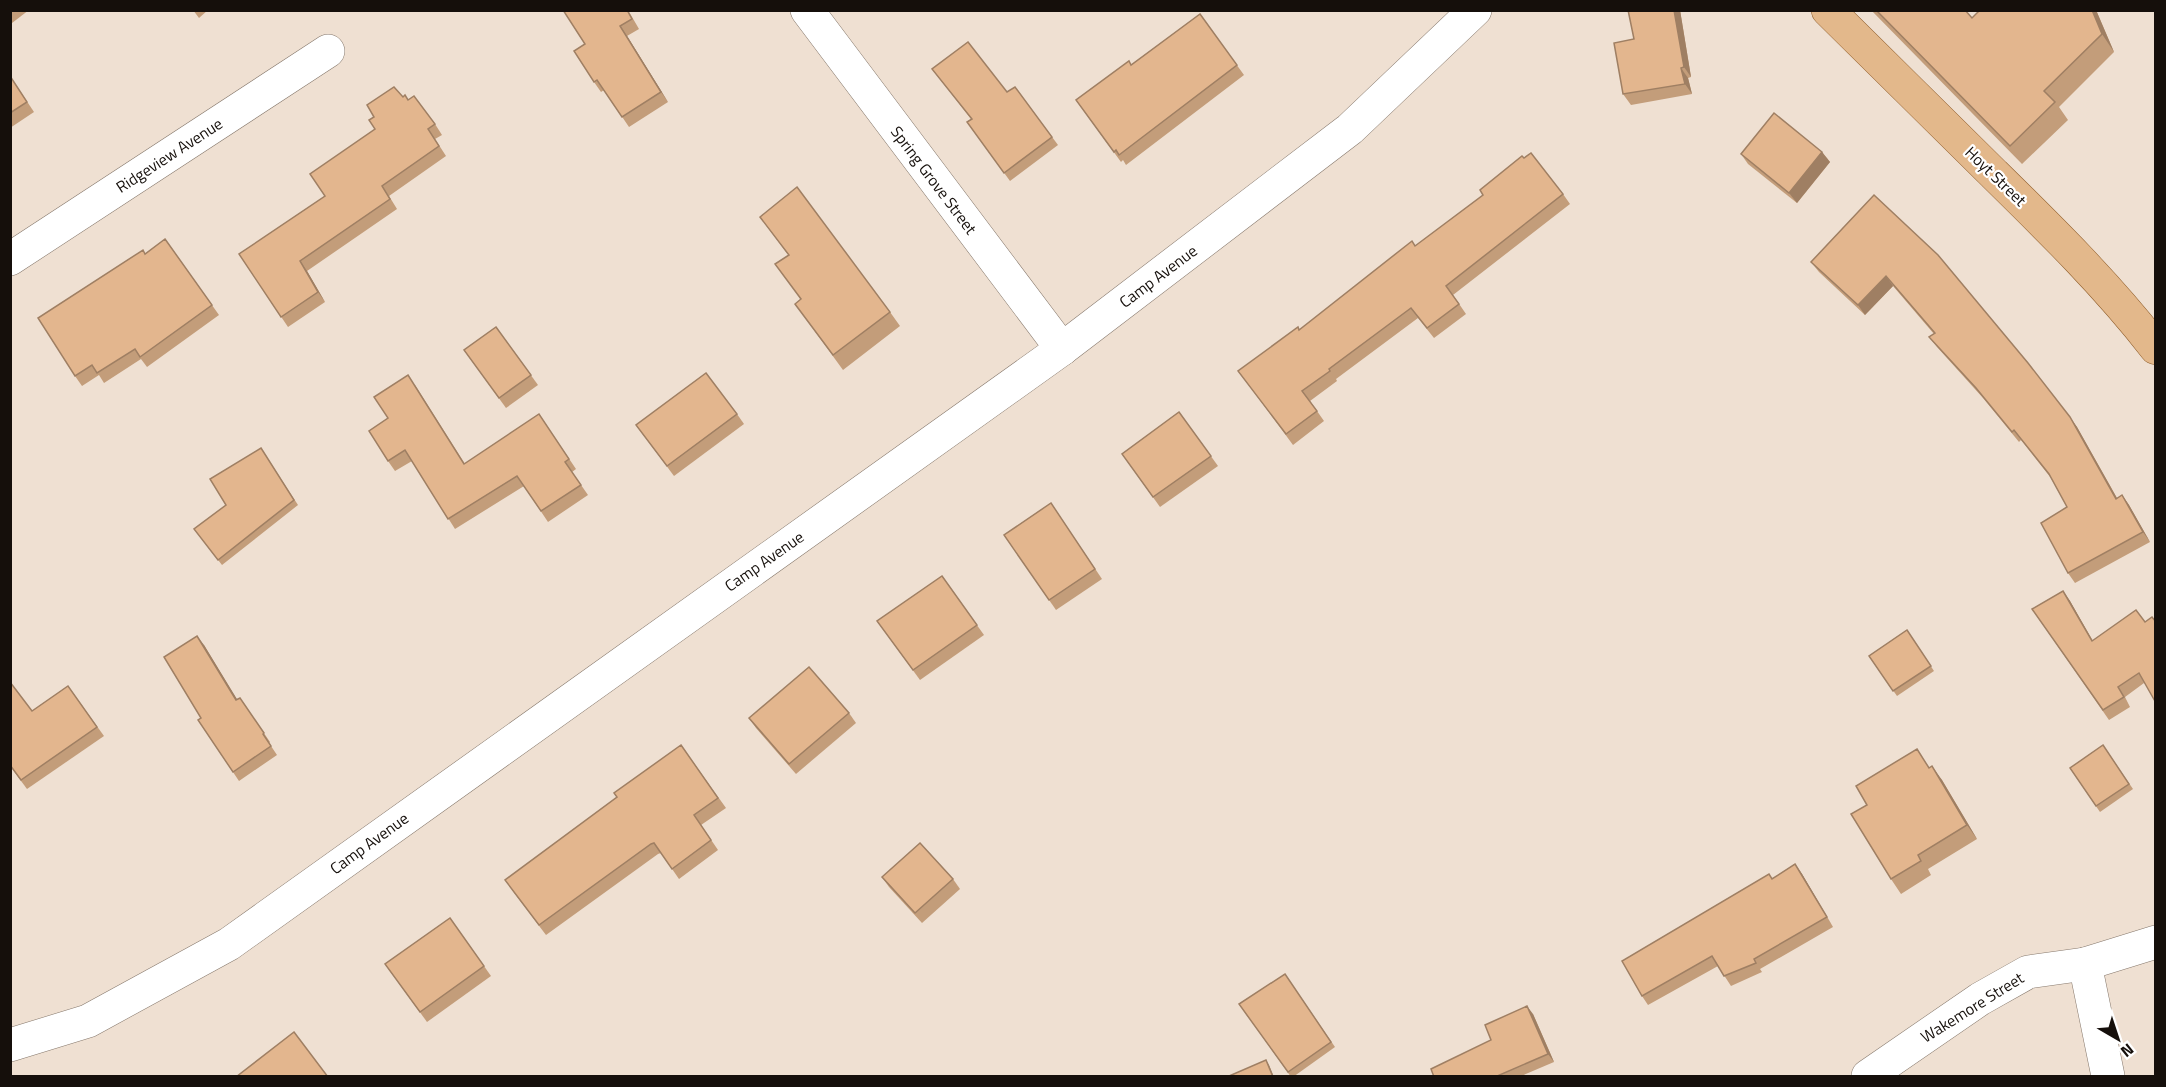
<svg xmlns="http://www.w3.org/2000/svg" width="2166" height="1087" font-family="'Titillium Web',sans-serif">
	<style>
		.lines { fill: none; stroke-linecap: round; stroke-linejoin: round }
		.street-casing { stroke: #86786c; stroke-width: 34 }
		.secondary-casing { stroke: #86786c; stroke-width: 34 }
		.primary-casing { stroke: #8f5e2c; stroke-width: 34 }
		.street { stroke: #fff; stroke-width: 33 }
		.secondary { stroke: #fff; stroke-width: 33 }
		.primary { stroke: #e3b88b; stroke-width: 33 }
		.wall { fill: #c39d7a }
		.shaded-wall { fill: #9f7f63 }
		.building { fill: #e3b68e; stroke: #9f7f63; stroke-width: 1.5 }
		.labels { text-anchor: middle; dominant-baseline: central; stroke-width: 4.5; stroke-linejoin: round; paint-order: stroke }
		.street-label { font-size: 16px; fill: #150f0b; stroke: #fff }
	</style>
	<rect width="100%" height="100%" fill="#efe0d2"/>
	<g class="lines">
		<defs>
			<g id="street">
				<path d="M 807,10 L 1062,349"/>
				<path d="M 10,259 L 328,51"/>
				<path d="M 2085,964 L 2108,1076"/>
				<path d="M 1868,1076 L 1980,999 L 2028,972 L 2085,964 L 2156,942"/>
			</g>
			<path id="secondary" d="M 10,1045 L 88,1021 L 229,944 L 1062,349 L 1350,129 L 1475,10"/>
			<path id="primary" d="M 1828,10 C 1883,65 1939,119 1994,174 C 2051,230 2107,285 2156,348"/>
		</defs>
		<use href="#street" class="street-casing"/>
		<use href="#secondary" class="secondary-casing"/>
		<use href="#primary" class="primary-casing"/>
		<use href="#street" class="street"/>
		<use href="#secondary" class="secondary"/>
		<use href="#primary" class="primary"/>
	</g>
	<g class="wall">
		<path d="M 10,10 L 29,10 L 12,23 L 10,22 Z"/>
		<path d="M 193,10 L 208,10 L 199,18 Z"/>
		<path d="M 563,10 L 628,10 L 639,29 L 627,36 L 668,102 L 629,127 L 604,90 L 601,92 L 594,82 L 585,44 Z"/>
		<path d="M 1680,10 L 1691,77 L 1688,78 L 1692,94 L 1631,105 L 1623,94 L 1634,39 Z"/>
		<path d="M 1871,10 L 1965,10 L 1972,18 L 1980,10 L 2096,10 L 2114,52 L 2059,107 L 2068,120 L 2022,164 Z"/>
		<path d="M 1200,14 L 1244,75 L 1126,165 L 1123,160 L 1121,162 L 1076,100 L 1131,65 Z"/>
		<path d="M 932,69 L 1007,92 L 1015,87 L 1058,145 L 1010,181 L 967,122 L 971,119 Z"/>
		<path d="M 10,76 L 34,112 L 10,128 Z"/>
		<path d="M 408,100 L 435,124 L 442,135 L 435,139 L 446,156 L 389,196 L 397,209 L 307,271 L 325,302 L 288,327 L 239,254 L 325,196 L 375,129 Z"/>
		<path d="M 1822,152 L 1830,162 L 1797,203 L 1748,164 L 1741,154 Z"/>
		<path d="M 1563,194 L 1570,204 L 1453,295 L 1466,314 L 1434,338 L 1418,318 L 1336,379 L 1337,381 L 1310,401 L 1324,421 L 1293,445 L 1246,381 L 1299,330 L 1415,246 L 1483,195 Z"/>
		<path d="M 1874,195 L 2077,427 L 2117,498 L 2122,495 L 2129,505 L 2150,542 L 2075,583 L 2068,573 L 2067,507 L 2051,478 L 2021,440 L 2019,442 L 1983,398 L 1937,347 L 1929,337 L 1934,334 L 1893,286 L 1865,315 L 1819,272 L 1811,262 Z"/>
		<path d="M 760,217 L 890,312 L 900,326 L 843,370 L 795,304 L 801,299 L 775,264 L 789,256 Z"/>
		<path d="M 165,239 L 219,315 L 147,367 L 141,359 L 104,383 L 99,375 L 82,386 L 75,376 L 145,254 Z"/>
		<path d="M 496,327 L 538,385 L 506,408 L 464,350 Z"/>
		<path d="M 415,385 L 465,464 L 539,414 L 576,469 L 572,472 L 588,495 L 548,522 L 524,486 L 455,529 L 412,461 L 395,471 L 388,461 L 388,418 Z"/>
		<path d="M 1179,412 L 1218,466 L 1160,507 L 1122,454 Z"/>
		<path d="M 737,414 L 744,424 L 674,476 L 636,425 Z"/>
		<path d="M 261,448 L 298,505 L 222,565 L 198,534 L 226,505 Z"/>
		<path d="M 1051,503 L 1102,579 L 1056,610 L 1004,535 Z"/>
		<path d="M 942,576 L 984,635 L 920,680 L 877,621 Z"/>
		<path d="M 2063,591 L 2070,601 L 2093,641 L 2136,610 L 2144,683 L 2125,697 L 2130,707 L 2109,720 L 2032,609 Z"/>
		<path d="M 1907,630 L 1934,671 L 1897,696 L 1869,656 Z"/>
		<path d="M 204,645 L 237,700 L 240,698 L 270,742 L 269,743 L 277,755 L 239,781 L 198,720 L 201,718 Z"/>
		<path d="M 68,686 L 104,736 L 27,789 L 10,766 L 32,711 Z"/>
		<path d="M 849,713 L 856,723 L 796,774 L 756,728 L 749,718 Z"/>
		<path d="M 681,745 L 726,808 L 701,825 L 718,850 L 679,879 L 661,853 L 658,854 L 546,935 L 512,890 L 617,797 Z"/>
		<path d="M 2103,745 L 2133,789 L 2100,812 L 2070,768 Z"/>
		<path d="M 1930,768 L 1942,780 L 1977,839 L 1928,869 L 1931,875 L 1901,894 L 1891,879 Z"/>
		<path d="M 1795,864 L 1802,874 L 1833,927 L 1760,969 L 1762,972 L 1731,986 L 1718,966 L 1648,1005 L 1642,996 L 1772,879 Z"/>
		<path d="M 882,877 L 953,879 L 960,889 L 922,923 L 889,887 Z"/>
		<path d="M 450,918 L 491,976 L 427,1022 L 385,964 Z"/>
		<path d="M 1285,974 L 1335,1047 L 1293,1077 L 1291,1077 L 1239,1004 Z"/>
		<path d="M 1533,1014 L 1554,1062 L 1519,1077 L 1434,1077 Z"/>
	</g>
	<g class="shaded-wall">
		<path d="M 1674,10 L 1680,10 L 1691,77 L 1684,67 Z"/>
		<path d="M 2092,10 L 2096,10 L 2114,52 L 2102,34 Z"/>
		<path d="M 620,26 L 627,36 L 668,102 L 661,92 Z"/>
		<path d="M 1681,68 L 1688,78 L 1692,94 L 1685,84 Z"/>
		<path d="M 1822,152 L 1830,162 L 1797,203 L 1789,193 Z"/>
		<path d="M 300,261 L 307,271 L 325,302 L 318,292 Z"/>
		<path d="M 1886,276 L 1893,286 L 1865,315 L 1858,305 Z"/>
		<path d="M 2070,417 L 2077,427 L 2123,509 L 2116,499 Z"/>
		<path d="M 2122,495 L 2129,505 L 2150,542 L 2143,532 Z"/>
		<path d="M 2063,591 L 2070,601 L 2098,651 L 2092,641 Z"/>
		<path d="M 197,636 L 204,645 L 243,709 L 236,700 Z"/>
		<path d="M 1932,766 L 1942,780 L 1977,839 L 1967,825 Z"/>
		<path d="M 1795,864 L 1802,874 L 1833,927 L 1827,917 Z"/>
		<path d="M 1527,1006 L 1533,1014 L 1554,1062 L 1548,1054 Z"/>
		<path d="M 1266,1060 L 1269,1065 L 1274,1077 L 1273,1077 Z"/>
	</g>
	<g class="building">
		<path d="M 563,10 L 627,10 L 632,19 L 620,26 L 661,92 L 622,117 L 597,80 L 594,82 L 574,51 L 585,44 Z"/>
		<path d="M 1628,10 L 1674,10 L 1684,67 L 1681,68 L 1685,84 L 1623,94 L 1614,43 L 1634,39 Z"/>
		<path d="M 1876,10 L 1965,10 L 1972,18 L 1980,10 L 2092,10 L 2102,34 L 2044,91 L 2055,102 L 2010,146 Z"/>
		<path d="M 1200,14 L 1237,65 L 1119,155 L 1116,150 L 1114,152 L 1076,100 L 1129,61 L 1131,65 Z"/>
		<path d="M 968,42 L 1007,92 L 1015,87 L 1052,137 L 1004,173 L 967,122 L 972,119 L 932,69 Z"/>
		<path d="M 10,76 L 27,102 L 10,113 Z"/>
		<path d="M 394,87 L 403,97 L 405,95 L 408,100 L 414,96 L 435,124 L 428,129 L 439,146 L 382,186 L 390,199 L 300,261 L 318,292 L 281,317 L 239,254 L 325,196 L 310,174 L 375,129 L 369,120 L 374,117 L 367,105 Z"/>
		<path d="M 1774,113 L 1822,152 L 1789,193 L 1741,154 Z"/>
		<path d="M 1531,153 L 1563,194 L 1446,286 L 1459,304 L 1427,328 L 1411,308 L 1329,369 L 1330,371 L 1302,391 L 1317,411 L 1286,434 L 1238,371 L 1298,327 L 1299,330 L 1412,241 L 1415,246 L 1483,195 L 1480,190 L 1522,156 L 1524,158 Z"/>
		<path d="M 797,187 L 890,312 L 833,355 L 795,304 L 801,299 L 775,264 L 789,255 L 760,217 Z"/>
		<path d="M 1874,195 L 1938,255 L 2028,363 L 2070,417 L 2116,499 L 2122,495 L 2143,532 L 2068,573 L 2041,523 L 2067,507 L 2049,474 L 2014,430 L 2012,432 L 1976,388 L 1929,337 L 1935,333 L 1886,276 L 1858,305 L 1811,262 Z"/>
		<path d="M 165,239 L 212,305 L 140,357 L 135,349 L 97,373 L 92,365 L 75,376 L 38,318 L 143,250 L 145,254 Z"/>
		<path d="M 496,327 L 531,375 L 499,398 L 464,350 Z"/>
		<path d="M 706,373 L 737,414 L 667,466 L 636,425 Z"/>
		<path d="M 408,375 L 464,464 L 539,414 L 569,459 L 565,462 L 581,485 L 541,511 L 517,476 L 448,519 L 405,450 L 388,461 L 369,431 L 388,418 L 374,397 Z"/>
		<path d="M 1179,412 L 1211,456 L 1153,497 L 1122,454 Z"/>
		<path d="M 261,448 L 294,500 L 218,560 L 194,529 L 226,505 L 210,479 Z"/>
		<path d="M 1051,503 L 1095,569 L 1049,600 L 1004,535 Z"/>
		<path d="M 942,576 L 977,625 L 913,670 L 877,621 Z"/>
		<path d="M 2063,591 L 2092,641 L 2136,610 L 2145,622 L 2152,617 L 2156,622 L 2156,703 L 2139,673 L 2118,687 L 2124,697 L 2103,710 L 2032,609 Z"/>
		<path d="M 1907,630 L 1931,666 L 1893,691 L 1869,656 Z"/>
		<path d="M 197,636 L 236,700 L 240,698 L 264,733 L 263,734 L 271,746 L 233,772 L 198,720 L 201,718 L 164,657 Z"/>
		<path d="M 809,667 L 849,713 L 789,764 L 749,718 Z"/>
		<path d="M 10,682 L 32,711 L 68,686 L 97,727 L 21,780 L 10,765 Z"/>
		<path d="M 681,745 L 718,798 L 694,815 L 711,840 L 672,869 L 654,843 L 651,844 L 539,925 L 505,880 L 617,797 L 614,793 Z"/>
		<path d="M 2103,745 L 2129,784 L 2096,806 L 2070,768 Z"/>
		<path d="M 1917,749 L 1929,768 L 1932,766 L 1967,825 L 1918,855 L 1921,861 L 1891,879 L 1851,814 L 1867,805 L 1856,786 Z"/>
		<path d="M 920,843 L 953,879 L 915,913 L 882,877 Z"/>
		<path d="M 1795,864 L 1827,917 L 1754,959 L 1756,963 L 1724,976 L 1712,956 L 1642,996 L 1622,961 L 1769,874 L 1772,879 Z"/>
		<path d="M 450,918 L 484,966 L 420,1012 L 385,964 Z"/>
		<path d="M 1285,974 L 1331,1042 L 1288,1072 L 1239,1004 Z"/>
		<path d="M 1527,1006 L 1548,1054 L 1495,1077 L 1434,1077 L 1431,1069 L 1491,1040 L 1485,1025 Z"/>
		<path d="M 294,1032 L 328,1077 L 236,1077 Z"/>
		<path d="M 1266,1060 L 1273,1077 L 1229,1077 L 1229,1076 Z"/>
	</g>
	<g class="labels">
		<g class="street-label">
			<text transform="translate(169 155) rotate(-33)">Ridgeview Avenue</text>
			<text transform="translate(1996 176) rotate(44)">Hoyt Street</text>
			<text transform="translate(934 180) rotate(53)">Spring Grove Street</text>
			<text transform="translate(1158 276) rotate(-37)">Camp Avenue</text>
			<text transform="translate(764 561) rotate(-35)">Camp Avenue</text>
			<text transform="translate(369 843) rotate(-36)">Camp Avenue</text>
			<text transform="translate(1972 1007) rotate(-32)">Wakemore Street</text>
		</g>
	</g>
	<rect width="2166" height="1087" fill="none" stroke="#150f0b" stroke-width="24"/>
	<g transform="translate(2118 1039) rotate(141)" stroke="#ffffff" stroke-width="4.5" paint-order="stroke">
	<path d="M0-4.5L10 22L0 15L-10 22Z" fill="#150f0b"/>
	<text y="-9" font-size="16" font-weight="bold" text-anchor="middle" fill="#150f0b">N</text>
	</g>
</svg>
